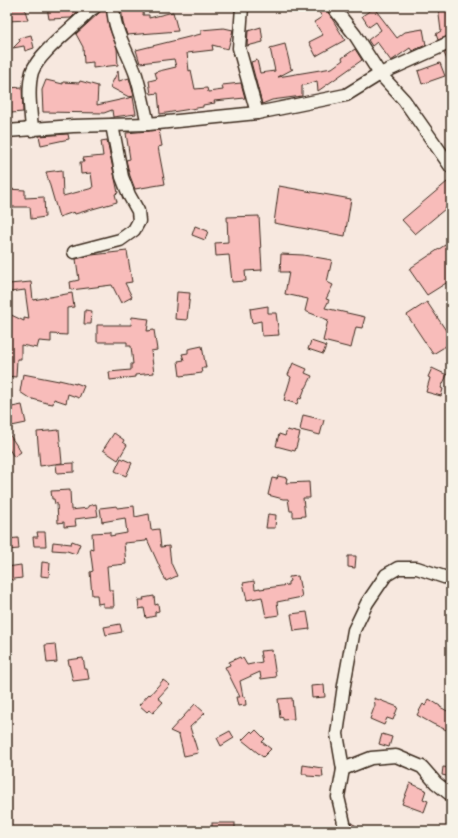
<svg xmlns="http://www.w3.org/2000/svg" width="458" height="838" font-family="'Indie Flower',sans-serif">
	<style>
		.building { fill: #f8bcba; stroke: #3b2a1e }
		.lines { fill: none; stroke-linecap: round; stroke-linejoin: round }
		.minor-casing { stroke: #3b2a1e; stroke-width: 15 }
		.minor { stroke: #f7f3e8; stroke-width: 12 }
	</style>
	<rect width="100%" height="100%" fill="#f7e8df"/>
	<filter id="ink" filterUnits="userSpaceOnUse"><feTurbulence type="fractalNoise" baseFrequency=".025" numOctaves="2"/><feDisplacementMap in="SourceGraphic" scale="8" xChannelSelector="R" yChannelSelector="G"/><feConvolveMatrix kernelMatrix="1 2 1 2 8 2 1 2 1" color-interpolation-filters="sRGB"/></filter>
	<g filter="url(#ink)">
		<g class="building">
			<path d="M 7,7 L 24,7 L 28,20 L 7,21 Z"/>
			<path d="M 47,7 L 82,7 L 71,18 L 49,19 Z"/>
			<path d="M 102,7 L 106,7 L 109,27 L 117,48 L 118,65 L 93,68 L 93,62 L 84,63 L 83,47 L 76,34 L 99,13 Z"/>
			<path d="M 121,7 L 144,7 L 143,15 L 149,15 L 149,18 L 173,12 L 178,31 L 127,35 L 123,23 Z"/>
			<path d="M 316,7 L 325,7 L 345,40 L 316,56 L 309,42 L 323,35 L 314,22 L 322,17 Z"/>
			<path d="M 438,7 L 447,7 L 449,23 L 451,23 L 451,35 L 438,40 L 436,34 L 441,31 Z"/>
			<path d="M 374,8 L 397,38 L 405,32 L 423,29 L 426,45 L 412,51 L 410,48 L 391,61 L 377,42 L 372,46 L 368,40 L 381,30 L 376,22 L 369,27 L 362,16 Z"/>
			<path d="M 261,27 L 263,42 L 247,46 L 248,31 Z"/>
			<path d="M 224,28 L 233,30 L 228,49 L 212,45 L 213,50 L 187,53 L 189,71 L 191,70 L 195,89 L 207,88 L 208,92 L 223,90 L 222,85 L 241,83 L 245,98 L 214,101 L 215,103 L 203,105 L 203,107 L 160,114 L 158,93 L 151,94 L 149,81 L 157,79 L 155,72 L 176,67 L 174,59 L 140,63 L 136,50 L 201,34 L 201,30 Z"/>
			<path d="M 31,35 L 34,48 L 25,51 L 24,46 L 13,48 L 20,41 L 19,38 Z"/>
			<path d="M 285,44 L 291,69 L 293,69 L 278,77 L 332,68 L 343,60 L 342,58 L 355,49 L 362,60 L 318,91 L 317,81 L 302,86 L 302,96 L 272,100 L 262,104 L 251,62 L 257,60 L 260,73 L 275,71 L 270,48 Z"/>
			<path d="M 451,50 L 451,69 L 444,53 Z"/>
			<path d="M 440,63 L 445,76 L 422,84 L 418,71 Z"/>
			<path d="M 118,71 L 119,81 L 129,78 L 134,96 L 129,97 L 110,87 Z"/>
			<path d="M 46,80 L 63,84 L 63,82 L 79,83 L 80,81 L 98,86 L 97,105 L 133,97 L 136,114 L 113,117 L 112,110 L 104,113 L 43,112 L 42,90 Z"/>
			<path d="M 22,87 L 23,112 L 11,113 L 9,88 Z"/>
			<path d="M 159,130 L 162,146 L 158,147 L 165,184 L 135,189 L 130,176 L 126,160 L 130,159 L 126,133 Z"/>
			<path d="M 68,134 L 69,139 L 41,145 L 39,136 Z"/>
			<path d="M 107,140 L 118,193 L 115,194 L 117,202 L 75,214 L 74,212 L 59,217 L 46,172 L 62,170 L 63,196 L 93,188 L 91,173 L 81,174 L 80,162 L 84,162 L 83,158 L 103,156 L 101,141 Z"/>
			<path d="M 447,182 L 451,187 L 451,204 L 415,234 L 402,220 Z"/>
			<path d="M 279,186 L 351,199 L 345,236 L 274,223 Z"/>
			<path d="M 7,189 L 25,190 L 25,198 L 44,197 L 45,217 L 31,219 L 30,207 L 7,207 Z"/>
			<path d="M 259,216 L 262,270 L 245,271 L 246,281 L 232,282 L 229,255 L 216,256 L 215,243 L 228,242 L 227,217 Z"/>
			<path d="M 195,226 L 208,231 L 205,240 L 192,235 Z"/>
			<path d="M 451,241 L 451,258 L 447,261 L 451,266 L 451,280 L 427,295 L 409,269 Z"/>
			<path d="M 127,251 L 132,282 L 125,283 L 132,297 L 121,303 L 112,285 L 71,290 L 70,282 L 79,280 L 76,259 L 92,255 Z"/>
			<path d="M 281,254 L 303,255 L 332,260 L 327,282 L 333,285 L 326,299 L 329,300 L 325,308 L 365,317 L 362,328 L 356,327 L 351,348 L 323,341 L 328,320 L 305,311 L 308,299 L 285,294 L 289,272 L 280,272 Z"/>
			<path d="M 31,282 L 33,300 L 72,293 L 74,307 L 67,308 L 67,335 L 51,334 L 51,342 L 39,341 L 37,348 L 21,345 L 21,359 L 17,359 L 16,377 L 7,376 L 7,313 L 24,321 L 24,318 L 29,319 L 25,290 L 10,292 L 9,284 Z"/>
			<path d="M 177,292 L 190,293 L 187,320 L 175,319 Z"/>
			<path d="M 427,302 L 451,338 L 451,343 L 433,354 L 407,315 Z"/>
			<path d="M 268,306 L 268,313 L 276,313 L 279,335 L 262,336 L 261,321 L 252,323 L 250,309 Z"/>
			<path d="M 85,310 L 92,311 L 91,324 L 84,324 Z"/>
			<path d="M 132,317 L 149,319 L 147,331 L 154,330 L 157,350 L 151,351 L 154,373 L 135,375 L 135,377 L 110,380 L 109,372 L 131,370 L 131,364 L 133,364 L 131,346 L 127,346 L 127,342 L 97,342 L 97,325 L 131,325 Z"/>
			<path d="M 311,341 L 326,346 L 323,354 L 308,349 Z"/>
			<path d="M 202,346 L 206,368 L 201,368 L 202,373 L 180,376 L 178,361 L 184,360 L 182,354 L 188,353 L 188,349 Z"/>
			<path d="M 293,363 L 307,369 L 305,373 L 312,376 L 306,388 L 305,388 L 301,399 L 299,398 L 297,404 L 284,400 L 291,377 L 288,375 Z"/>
			<path d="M 432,368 L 447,375 L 441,388 L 443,389 L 441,396 L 426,392 L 430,378 L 428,377 Z"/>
			<path d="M 23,374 L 59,381 L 59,380 L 76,384 L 76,383 L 84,386 L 79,398 L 68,394 L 66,403 L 54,399 L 53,404 L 47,403 L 29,398 L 20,392 Z"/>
			<path d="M 22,405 L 26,423 L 7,427 L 7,408 Z"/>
			<path d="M 303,415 L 324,420 L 320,435 L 300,430 Z"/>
			<path d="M 59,430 L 62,463 L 40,466 L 37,432 Z"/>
			<path d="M 287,430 L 300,433 L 295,451 L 276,446 L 279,434 L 285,436 Z"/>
			<path d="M 7,431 L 21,452 L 14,457 L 7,446 Z"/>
			<path d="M 114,433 L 124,440 L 123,442 L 127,445 L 118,460 L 103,450 Z"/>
			<path d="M 121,458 L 132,463 L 126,476 L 115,471 Z"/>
			<path d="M 74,463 L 74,472 L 57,473 L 56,464 Z"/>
			<path d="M 278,476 L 287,478 L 286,483 L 309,482 L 310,498 L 303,498 L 305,516 L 293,517 L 293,511 L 290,511 L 288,499 L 283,499 L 268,495 L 272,478 L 277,479 Z"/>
			<path d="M 70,490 L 71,510 L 88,508 L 88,506 L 96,504 L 98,516 L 75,519 L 76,526 L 64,527 L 64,522 L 58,523 L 57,503 L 55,504 L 54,499 L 52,499 L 51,491 Z"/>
			<path d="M 117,506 L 117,508 L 134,506 L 135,517 L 149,514 L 151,530 L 159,529 L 161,547 L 169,546 L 171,563 L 177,576 L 166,581 L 147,539 L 146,541 L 124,543 L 126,564 L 107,566 L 109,590 L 113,590 L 114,607 L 103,607 L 103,603 L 98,604 L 97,595 L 92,595 L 90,572 L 93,571 L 90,548 L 93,549 L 92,533 L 110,532 L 110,536 L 127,533 L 125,518 L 102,522 L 100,508 Z"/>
			<path d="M 268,514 L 276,515 L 275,528 L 266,528 Z"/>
			<path d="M 37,532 L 45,532 L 46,546 L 34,546 L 33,537 L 38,537 Z"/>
			<path d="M 18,538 L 19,549 L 7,550 L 7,539 Z"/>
			<path d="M 72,541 L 80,544 L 76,554 L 67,551 L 52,550 L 53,542 L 71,544 Z"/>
			<path d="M 348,556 L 356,556 L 355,568 L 348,567 Z"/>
			<path d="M 42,562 L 50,563 L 49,577 L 41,576 Z"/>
			<path d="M 21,565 L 22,578 L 7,580 L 7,567 Z"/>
			<path d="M 298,576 L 302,597 L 277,602 L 279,615 L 266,617 L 262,597 L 247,600 L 243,583 L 254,581 L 255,589 L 260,588 L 260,589 L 288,585 L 288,582 L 290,581 L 289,577 Z"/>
			<path d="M 154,596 L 155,605 L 158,604 L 159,611 L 155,612 L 155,616 L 146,618 L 144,608 L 139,609 L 138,600 L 144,600 L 143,598 Z"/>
			<path d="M 307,612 L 310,629 L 294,631 L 291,614 Z"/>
			<path d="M 120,624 L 122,632 L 106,635 L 104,627 Z"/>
			<path d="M 55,644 L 57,662 L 47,663 L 45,645 Z"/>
			<path d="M 272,650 L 276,677 L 261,679 L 260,672 L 240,681 L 243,697 L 245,696 L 246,705 L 238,706 L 236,697 L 240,697 L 225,667 L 230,665 L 229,662 L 240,657 L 241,659 L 243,658 L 247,665 L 262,662 L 260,651 Z"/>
			<path d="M 83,658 L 85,669 L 87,669 L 89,679 L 73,681 L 68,660 Z"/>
			<path d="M 163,680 L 170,685 L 158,698 L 163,702 L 153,713 L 149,710 L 147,712 L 139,705 L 149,694 L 150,695 Z"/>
			<path d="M 324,685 L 325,697 L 312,698 L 311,686 Z"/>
			<path d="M 292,698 L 294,719 L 283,720 L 283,717 L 280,718 L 278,699 Z"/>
			<path d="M 374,698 L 398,707 L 393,720 L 387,718 L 384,725 L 370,719 L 375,705 Z"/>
			<path d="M 429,699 L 440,706 L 440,707 L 451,713 L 451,732 L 433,724 L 417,715 L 423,704 L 425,706 Z"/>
			<path d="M 195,704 L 205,713 L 190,727 L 198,753 L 184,756 L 179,735 L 170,731 Z"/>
			<path d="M 256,730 L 265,739 L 262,742 L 271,749 L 263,757 L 242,740 L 251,731 L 253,733 Z"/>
			<path d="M 230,731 L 234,738 L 221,746 L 217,738 Z"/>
			<path d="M 382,734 L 392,737 L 389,747 L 379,744 Z"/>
			<path d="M 303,765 L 322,768 L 323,777 L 307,776 L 307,774 L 302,774 Z"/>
			<path d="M 443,767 L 451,768 L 451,777 L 442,775 Z"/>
			<path d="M 410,783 L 426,790 L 423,799 L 428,801 L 424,812 L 402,804 Z"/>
			<rect x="212" y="823" width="23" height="8"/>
			<path d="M 351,823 L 366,831 L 351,831 Z"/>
		</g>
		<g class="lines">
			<defs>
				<g id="minor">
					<path d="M 113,7 C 114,32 128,52 136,75 C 141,91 144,107 148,124"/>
					<path d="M 242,7 L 239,48 L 257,113"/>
					<path d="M 333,7 L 355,35 L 380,74 L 404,100 L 451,167"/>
					<path d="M 32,130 C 31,112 27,90 32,72 C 39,52 75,27 90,10 L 95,7"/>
					<path d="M 7,131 L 73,126 L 148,124 L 257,113 L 346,95 L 380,74 L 451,42"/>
					<path d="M 74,252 L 120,240 L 134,230 L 139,221 L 138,211 L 129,195 L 122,177 L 112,125"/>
					<path d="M 343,769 L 371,758 L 396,756 L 422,767 L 436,783 L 451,795"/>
					<path d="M 343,831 L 344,823 L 338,797 L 343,769 L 337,734 L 344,685 L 354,630 L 367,603 L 386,575 L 398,568 L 417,568 L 444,577 L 451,578"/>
				</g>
			</defs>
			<use href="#minor" class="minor-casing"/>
			<use href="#minor" class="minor"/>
		</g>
	</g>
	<rect width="458" height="838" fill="none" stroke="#f7f3e8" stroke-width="24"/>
	<rect x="12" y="12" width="434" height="814" fill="none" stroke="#3b2a1e" stroke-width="1.5" filter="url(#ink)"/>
</svg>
